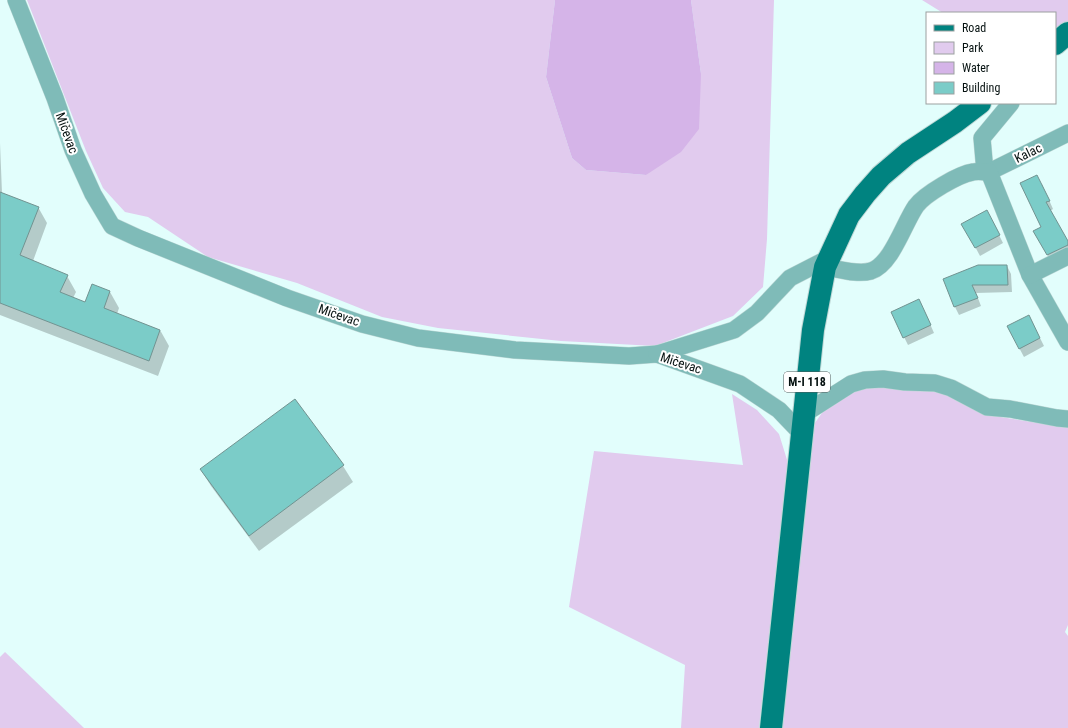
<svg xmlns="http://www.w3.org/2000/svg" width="1068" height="728" font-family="'Roboto Condensed',sans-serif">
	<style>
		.green { fill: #e1cbee }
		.water { fill: #d5b4e8 }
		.shadow { fill: #0003 }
		.building { fill: #7bccc8; stroke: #729391 }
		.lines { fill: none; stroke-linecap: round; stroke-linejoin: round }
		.street-casing { stroke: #bfd8d6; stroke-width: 18 }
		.primary-casing { stroke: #bfd8d6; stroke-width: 24 }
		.street { stroke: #7fbbb8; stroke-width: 17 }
		.primary { stroke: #008380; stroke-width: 22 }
		.labels { text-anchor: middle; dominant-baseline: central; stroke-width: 4; stroke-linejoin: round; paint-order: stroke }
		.shield { fill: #fff; stroke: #505858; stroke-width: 1 }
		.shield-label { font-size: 12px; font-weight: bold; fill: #051110 }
		.street-label { font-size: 13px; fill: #051110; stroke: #fff }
	</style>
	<rect width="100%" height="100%" fill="#e2fefc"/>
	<g class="green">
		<path d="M 27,0 L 555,0 L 546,77 L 572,158 L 586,170 L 646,175 L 701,74 L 691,0 L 774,0 L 767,239 L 763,287 L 733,316 L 655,346 L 561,341 L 438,328 L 382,317 L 297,283 L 208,257 L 148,217 L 125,212 L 103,188 L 86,151 Z"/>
		<path d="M 922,0 L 1068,0 L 1068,23 L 1055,33 L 1055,13 L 943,13 Z"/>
		<path d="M 864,386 L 917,389 L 943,393 L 988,415 L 1058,426 L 1068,426 L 1068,625 L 1065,632 L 1068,636 L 1068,728 L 779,728 L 810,430 L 824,410 Z"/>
		<path d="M 732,394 L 757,410 L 779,434 L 788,463 L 759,728 L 681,728 L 685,665 L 569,607 L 594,451 L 743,465 Z"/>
		<path d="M 5,652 L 84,728 L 0,728 L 0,657 Z"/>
	</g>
	<path class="water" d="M 555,0 L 691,0 L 701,74 L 699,129 L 681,152 L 646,175 L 586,170 L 572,158 L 546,77 Z"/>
	<g class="shadow">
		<path d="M 0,143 L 2,193 L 38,207 L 47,223 L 33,261 L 67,276 L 76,292 L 73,298 L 86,303 L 92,285 L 110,292 L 119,308 L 117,314 L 160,330 L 169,346 L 158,376 L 0,315 Z"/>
		<path d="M 1042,184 L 1053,209 L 1050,211 L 1068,243 L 1068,255 L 1052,263 L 1035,232 L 1042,227 Z"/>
		<path d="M 991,219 L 1003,243 L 980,256 L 963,224 Z"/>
		<path d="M 1007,266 L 1011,274 L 1012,292 L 976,293 L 981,306 L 959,315 L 955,307 L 944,279 Z"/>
		<path d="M 923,308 L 934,333 L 908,345 L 904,337 Z"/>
		<path d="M 1033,324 L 1044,346 L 1024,357 L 1008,327 Z"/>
		<path d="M 295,400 L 343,466 L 353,482 L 259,551 L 211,486 L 201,470 Z"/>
	</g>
	<g class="building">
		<path d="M 1037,175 L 1050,201 L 1046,202 L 1068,241 L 1068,245 L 1047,255 L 1033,231 L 1041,227 L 1020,183 Z"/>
		<path d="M 0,192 L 39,207 L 20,255 L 68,275 L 60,292 L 85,302 L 92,284 L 110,291 L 104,308 L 160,330 L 149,361 L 0,303 Z"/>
		<path d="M 987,210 L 1000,235 L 975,248 L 961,224 Z"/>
		<path d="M 978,265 L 1007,265 L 1008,285 L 972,285 L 978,298 L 954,307 L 943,279 Z"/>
		<path d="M 919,299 L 931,325 L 903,338 L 891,312 Z"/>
		<path d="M 1029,315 L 1040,338 L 1019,349 L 1007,326 Z"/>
		<path d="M 295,399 L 344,465 L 249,536 L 200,469 Z"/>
	</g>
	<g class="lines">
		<defs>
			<g id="street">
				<path d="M 16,0 L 55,98 L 73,150 L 93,194 L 112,226 L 138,238 L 287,298 L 362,324 L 418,338 L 515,350 L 629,356 L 657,354 L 740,384 L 779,410 L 802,434"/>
				<path d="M 985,172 L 982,138 L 1011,103"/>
				<path d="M 989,172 L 1068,133"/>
				<path d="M 825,267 C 839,269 857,275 871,271 C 892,264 904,223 916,206 C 925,194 959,174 973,172 C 978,171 984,172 989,172 L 1030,275 L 1068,342"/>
				<path d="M 1030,275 L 1068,256"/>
				<path d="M 657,354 L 734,330 L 757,313 L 790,278 L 829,258"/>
				<path d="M 804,414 L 851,384 L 865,380 L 883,379 L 905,382 L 935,383 L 951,388 L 987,407 L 1010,409 L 1057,418 L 1068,419"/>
			</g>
			<g id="primary">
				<path d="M 1055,44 L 1068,33"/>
				<path d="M 771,728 L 813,330 L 825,267 L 849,215 L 865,194 L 881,176 L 908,153 L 955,122 L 980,103"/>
			</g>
		</defs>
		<use href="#street" class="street-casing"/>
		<use href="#primary" class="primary-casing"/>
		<use href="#street" class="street"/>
		<use href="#primary" class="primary"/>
	</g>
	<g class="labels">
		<rect class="shield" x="784" y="372" width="46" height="20" rx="3"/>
		<g class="shield-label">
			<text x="807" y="382">M-I 118</text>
		</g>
		<g class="street-label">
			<text transform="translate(67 133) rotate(70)">Mičevac</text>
			<text transform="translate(1028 153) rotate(-26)">Kalac</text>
			<text transform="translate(339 315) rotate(19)">Mičevac</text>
			<text transform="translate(681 363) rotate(18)">Mičevac</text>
		</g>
	</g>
	<rect x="926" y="12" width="130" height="92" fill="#ffffff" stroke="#9ba09f"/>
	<rect x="934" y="25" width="20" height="6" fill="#008380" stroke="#9ba09f"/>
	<text x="962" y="32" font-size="12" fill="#051110">Road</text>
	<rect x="934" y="42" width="20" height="12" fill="#e1cbee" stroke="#9ba09f"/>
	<text x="962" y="52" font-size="12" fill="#051110">Park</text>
	<rect x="934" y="62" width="20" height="12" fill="#d5b4e8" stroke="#9ba09f"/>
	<text x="962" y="72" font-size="12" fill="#051110">Water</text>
	<rect x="934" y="82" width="20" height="12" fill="#7bccc8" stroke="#9ba09f"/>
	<text x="962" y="92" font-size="12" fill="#051110">Building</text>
</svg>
